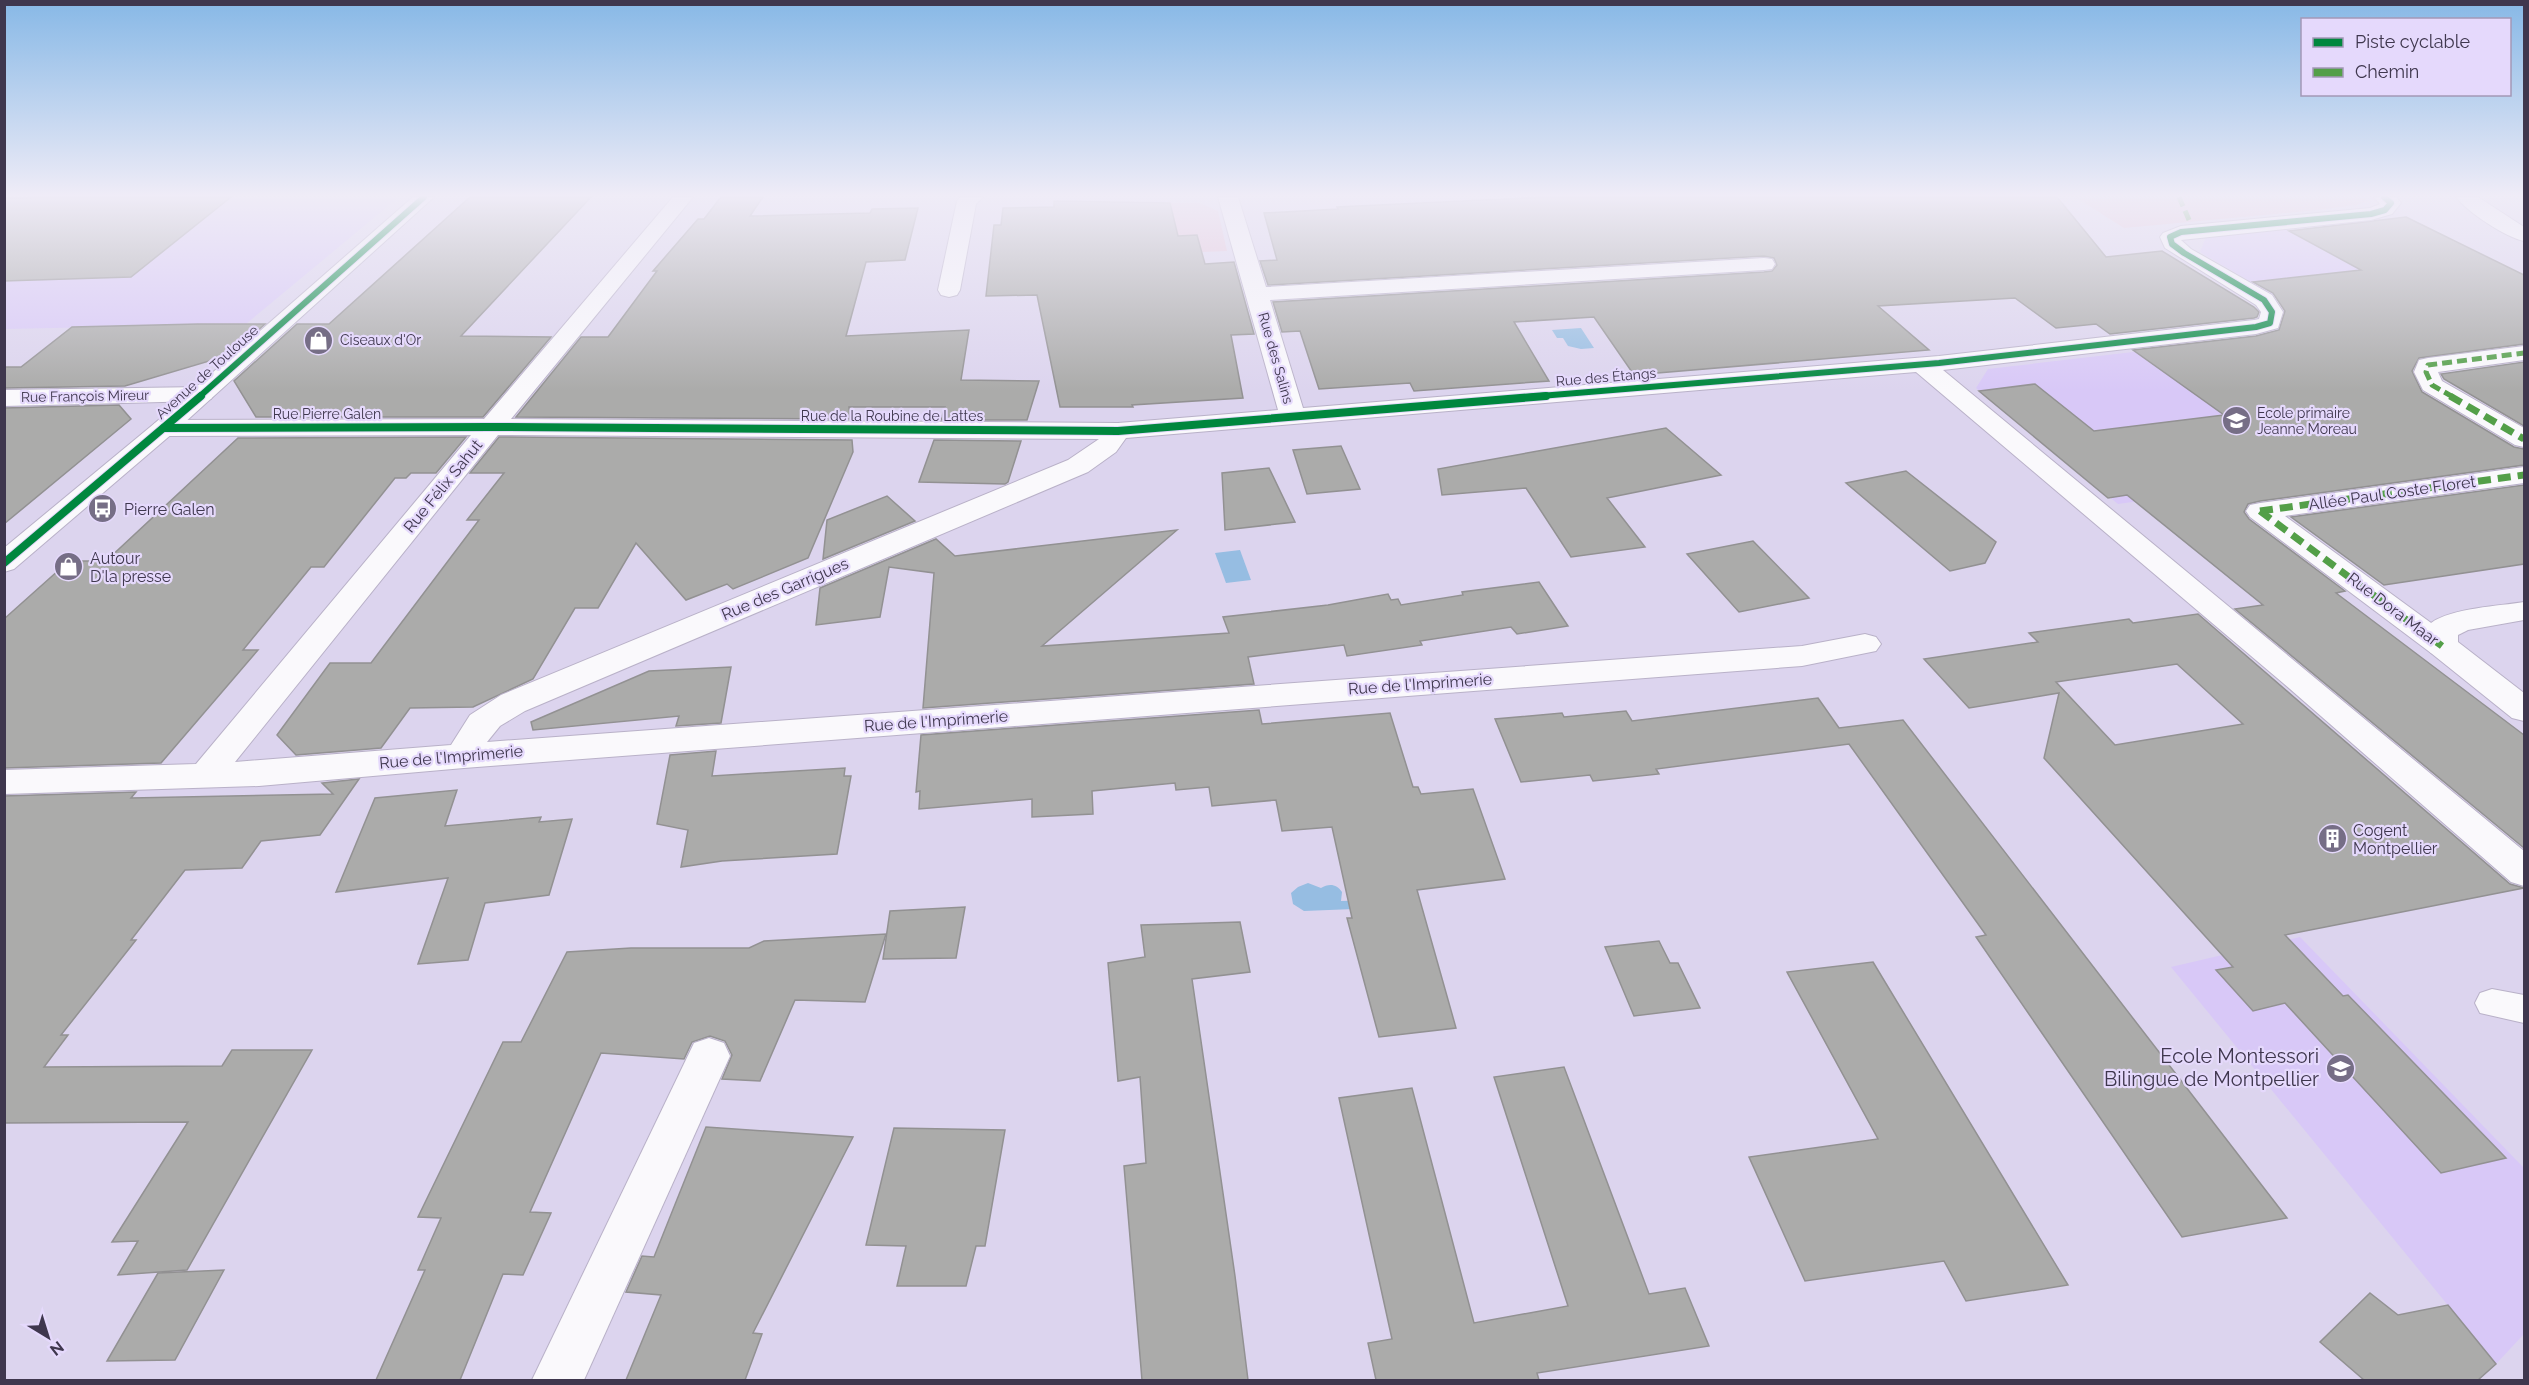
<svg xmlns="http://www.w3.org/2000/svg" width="2529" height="1385" font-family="Raleway,sans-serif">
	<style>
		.built { fill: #d8c8f7 }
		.green { fill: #e4c0d5 }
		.water { fill: #96bde2 }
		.building { fill: #ababaa; stroke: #929192; stroke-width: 1.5; fill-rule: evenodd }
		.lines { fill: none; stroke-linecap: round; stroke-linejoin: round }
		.service-casing { stroke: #b9b1c8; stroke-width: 2 }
		.pedestrian-casing { stroke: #b9b1c8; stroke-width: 2 }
		.minor-casing { stroke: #b9b1c8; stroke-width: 2 }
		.secondary-casing { stroke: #b9b1c8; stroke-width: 2 }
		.service { fill: #faf9fc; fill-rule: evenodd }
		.pedestrian { fill: #faf9fc; fill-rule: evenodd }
		.minor { fill: #faf9fc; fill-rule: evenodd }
		.secondary { fill: #faf9fc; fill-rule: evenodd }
		.quiet-far1 { stroke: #539f48; stroke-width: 5; stroke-dasharray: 10 5; stroke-linecap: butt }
		.quiet { stroke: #539f48; stroke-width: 7; stroke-dasharray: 13 7; stroke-linecap: butt }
		.cycleway-far1-casing { stroke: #e5d9fc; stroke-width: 8 }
		.cycleway-casing { stroke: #e5d9fc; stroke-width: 10 }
		.cycleway-far1 { stroke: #00873e; stroke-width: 6 }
		.cycleway { stroke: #00873e; stroke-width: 8 }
		.labels { text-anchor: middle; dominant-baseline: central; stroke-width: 4.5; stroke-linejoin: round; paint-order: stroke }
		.far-poi-label { font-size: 14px; fill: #3f374e; stroke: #e5d9fc; text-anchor: start }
		.far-street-label { font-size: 14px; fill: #3f374e; stroke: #e5d9fc }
		.street-label { font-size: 16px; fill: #3f374e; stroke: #e5d9fc }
		.poi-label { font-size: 16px; fill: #3f374e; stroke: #e5d9fc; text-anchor: start }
		.near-poi-label { font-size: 20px; fill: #3f374e; stroke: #e5d9fc; text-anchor: end }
	</style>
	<rect width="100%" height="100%" fill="#dcd4ee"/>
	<g class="built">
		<path d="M 69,197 L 399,197 L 246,324 L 5,329 L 4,255 L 56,206 Z"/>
		<path d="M 2406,217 L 2524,275 L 2524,332 L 2369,351 L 2361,470 L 2118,504 L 1976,388 L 1988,369 L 2331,329 L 2200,252 L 2206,237 L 2285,229 L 2356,267 L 2392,262 L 2321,226 Z"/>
		<path d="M 2300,937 L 2524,1168 L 2524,1334 L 2496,1364 L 2171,967 Z"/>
	</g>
	<g class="green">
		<path d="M 2075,197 L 2363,197 L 2368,201 L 2356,205 L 2318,210 L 2124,228 Z"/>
		<path d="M 1170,203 L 1200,203 L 1218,211 L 1227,251 L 1202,252 L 1197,235 L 1178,236 Z"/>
	</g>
	<g class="water">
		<path d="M 1581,328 L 1594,348 L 1581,349 L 1568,346 L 1563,338 L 1557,338 L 1552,330 Z"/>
		<path d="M 1240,550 L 1251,580 L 1226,583 L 1215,553 Z"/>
		<path d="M 1308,883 L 1321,888 C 1329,883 1337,884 1342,892 L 1341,901 L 1378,900 L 1379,908 L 1304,911 L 1293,904 L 1291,893 L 1298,887 Z"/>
	</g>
	<g class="building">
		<path d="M 51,197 L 231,197 L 131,277 L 4,281 L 4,198 Z"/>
		<path d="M 470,197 L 591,197 L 461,336 L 551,337 L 483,417 L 256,417 L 234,381 L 297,324 L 329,324 Z"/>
		<path d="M 721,197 L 763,197 L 750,216 L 870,213 L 872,209 L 918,208 L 905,260 L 866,262 L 846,336 L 969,330 L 961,380 L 1039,381 L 1027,420 L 941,420 L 945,407 L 849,407 L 850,419 L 516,417 L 581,337 L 608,337 L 657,271 L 653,271 L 698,219 L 704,219 Z"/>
		<path d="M 1546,197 L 2057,197 L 2106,257 L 2162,251 L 2254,307 L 2259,312 L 2257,317 L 2254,318 L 2110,334 L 2096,324 L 2056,328 L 2015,298 L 1878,306 L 1929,350 L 1634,375 L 1594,317 L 1514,322 L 1549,381 L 1414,391 L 1410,383 L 1319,389 L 1300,331 L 1282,332 L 1273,302 L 1764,272 L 1772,271 L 1777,265 L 1774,258 L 1764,256 L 1268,285 L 1260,261 L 1277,260 L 1264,213 L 1338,209 L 1337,207 Z"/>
		<path d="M 1054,201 L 1170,203 L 1178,236 L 1197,235 L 1205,264 L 1234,262 L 1254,334 L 1231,335 L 1243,398 L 1132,405 L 1133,407 L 1060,407 L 1037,295 L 986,296 L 994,225 L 1001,225 L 1003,208 L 1054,207 Z"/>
		<path d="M 2406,217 L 2524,275 L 2524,344 L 2419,358 L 2412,371 L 2422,392 L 2514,447 L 2524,449 L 2524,465 L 2260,501 L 2248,504 L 2244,512 L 2249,519 L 2345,591 L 2336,593 L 2524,735 L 2524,848 L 2235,609 L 2263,605 L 2127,495 L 2108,498 L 1979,391 L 2035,384 L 2094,431 L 2224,415 L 2133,350 L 2256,336 L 2279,330 L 2285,311 L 2273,293 L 2253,282 L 2361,270 L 2289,231 Z"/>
		<path d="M 198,324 L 265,324 L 222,362 L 219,358 L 125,386 L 4,388 L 4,367 L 21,367 L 72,327 Z"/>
		<path d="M 2524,362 L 2524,426 L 2444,379 L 2441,374 Z"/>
		<path d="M 119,405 L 131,419 L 4,524 L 4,408 Z"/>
		<path d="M 1666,428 L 1721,475 L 1607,498 L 1645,547 L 1571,557 L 1526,488 L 1442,495 L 1438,469 Z"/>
		<path d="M 466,437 L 436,473 L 411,473 L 406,478 L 395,478 L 324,567 L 311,567 L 243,650 L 258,650 L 161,763 L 4,768 L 4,619 L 69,561 L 106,561 L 238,438 Z"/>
		<path d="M 499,437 L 852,440 L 853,452 L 808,558 L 733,589 L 727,584 L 686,600 L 636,543 L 598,608 L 575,608 L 533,679 L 473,707 L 410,708 L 381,748 L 296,755 L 277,735 L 330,663 L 371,663 L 479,520 L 467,520 L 504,473 L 470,473 Z"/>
		<path d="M 934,440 L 1021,441 L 1008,482 L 1005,484 L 919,482 Z"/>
		<path d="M 1341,446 L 1360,489 L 1307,494 L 1293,450 Z"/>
		<path d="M 1269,468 L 1295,522 L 1225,530 L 1222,473 Z"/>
		<path d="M 1906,471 L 1996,542 L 1985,563 L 1950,571 L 1846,483 Z"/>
		<path d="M 2524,485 L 2524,564 L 2384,585 L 2291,517 Z"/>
		<path d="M 887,496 L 915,521 L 823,559 L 827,520 Z"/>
		<path d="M 1177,530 L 1042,646 L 1229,633 L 1223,617 L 1328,605 L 1388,594 L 1391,600 L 1398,599 L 1401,605 L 1463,595 L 1462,592 L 1539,582 L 1568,626 L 1517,634 L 1511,627 L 1420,641 L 1422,645 L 1347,656 L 1344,645 L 1248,657 L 1254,684 L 923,708 L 934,573 L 889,567 L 880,617 L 816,625 L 820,588 L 936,539 L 955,556 Z"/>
		<path d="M 1753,541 L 1809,598 L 1739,612 L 1687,554 Z"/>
		<path d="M 2198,614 L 2510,884 L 2524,888 L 2285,935 L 2343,996 L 2348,995 L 2506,1158 L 2441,1173 L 2285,1003 L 2253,1011 L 2216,970 L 2233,967 L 2044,758 L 2059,693 L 1969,708 L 1924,659 L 2038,642 L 2029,633 L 2129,619 L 2133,623 ZM 2177,664 L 2243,724 L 2115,745 L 2056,682 Z"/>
		<path d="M 731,667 L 721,723 L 676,726 L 679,716 L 533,730 L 531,722 L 649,671 Z"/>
		<path d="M 1818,698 L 1839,728 L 1903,720 L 2287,1218 L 2182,1237 L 1976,937 L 1986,935 L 1849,744 L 1656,769 L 1659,774 L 1593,781 L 1590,775 L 1521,782 L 1495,719 L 1562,713 L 1564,717 L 1626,711 L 1632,721 Z"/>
		<path d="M 1259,710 L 1262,724 L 1390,713 L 1413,787 L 1418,787 L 1421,794 L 1473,789 L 1505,879 L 1417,890 L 1456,1028 L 1379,1037 L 1347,918 L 1352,918 L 1332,827 L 1282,831 L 1276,800 L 1212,806 L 1209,787 L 1176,790 L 1175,783 L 1092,791 L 1093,814 L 1032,817 L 1032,799 L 919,809 L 920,791 L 916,792 L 921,735 Z"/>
		<path d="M 716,751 L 712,776 L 845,768 L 844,776 L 851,776 L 837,854 L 722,861 L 681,867 L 688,830 L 657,824 L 670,755 Z"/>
		<path d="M 359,779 L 320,835 L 261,841 L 242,868 L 185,870 L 131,940 L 136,940 L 61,1035 L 68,1035 L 44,1067 L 222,1066 L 232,1050 L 312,1050 L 187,1270 L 118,1275 L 138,1241 L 112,1242 L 188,1122 L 4,1123 L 4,796 L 136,792 L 131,798 L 333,794 L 322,783 Z"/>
		<path d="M 457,790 L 445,826 L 541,817 L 539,822 L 572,819 L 549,895 L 485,903 L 468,960 L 418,964 L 448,878 L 336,892 L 375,798 Z"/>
		<path d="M 965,907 L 956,958 L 883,959 L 890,911 Z"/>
		<path d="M 1240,922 L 1250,972 L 1192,979 L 1235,1276 L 1248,1380 L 1142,1380 L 1124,1166 L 1146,1163 L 1140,1077 L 1118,1081 L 1108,963 L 1145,957 L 1141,925 Z"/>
		<path d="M 886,934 L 865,1002 L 795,1000 L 760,1081 L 722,1079 L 732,1055 L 725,1041 L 710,1036 L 692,1042 L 684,1059 L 601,1053 L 530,1212 L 551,1213 L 523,1275 L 503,1274 L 460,1380 L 376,1380 L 425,1270 L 418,1270 L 441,1218 L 418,1217 L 503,1042 L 521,1042 L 567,952 L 631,948 L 749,948 L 764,941 Z"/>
		<path d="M 1659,941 L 1670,963 L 1678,963 L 1700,1008 L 1634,1016 L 1605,947 Z"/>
		<path d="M 1873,962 L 2068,1285 L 1966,1301 L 1944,1261 L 1805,1281 L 1749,1157 L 1878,1139 L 1787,972 Z"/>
		<path d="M 1564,1067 L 1649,1294 L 1685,1288 L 1709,1346 L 1537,1373 L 1539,1380 L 1376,1380 L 1368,1343 L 1392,1339 L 1339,1098 L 1412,1088 L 1474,1323 L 1568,1306 L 1494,1077 Z"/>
		<path d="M 706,1127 L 853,1137 L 753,1333 L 762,1334 L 745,1380 L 626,1380 L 661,1295 L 626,1292 L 642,1256 L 654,1257 Z"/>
		<path d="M 894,1128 L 1005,1130 L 985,1246 L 976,1246 L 966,1286 L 897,1286 L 906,1246 L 866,1245 Z"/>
		<path d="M 224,1270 L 175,1360 L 107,1361 L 158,1273 Z"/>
		<path d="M 2370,1293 L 2398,1315 L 2448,1305 L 2496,1364 L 2478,1380 L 2364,1380 L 2320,1342 Z"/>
	</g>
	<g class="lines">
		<defs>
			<path id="service" d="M 2492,989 L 2524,995 L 2524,1023 L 2480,1013 L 2475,1003 L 2480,993 Z"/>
			<g id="pedestrian">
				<path d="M 2524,346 L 2524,360 L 2438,372 L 2442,381 L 2524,428 L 2524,447 L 2515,445 L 2423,390 L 2414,372 L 2419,360 L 2428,358 Z"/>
				<path d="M 2524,467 L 2524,483 L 2285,516 L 2453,639 L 2458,646 L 2453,653 L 2442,656 L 2431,653 L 2250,517 L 2246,511 L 2250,505 L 2260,503 Z"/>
			</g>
			<g id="minor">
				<path d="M 673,197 L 693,197 L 511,419 L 1118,423 L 1278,410 L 1218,197 L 1238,197 L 1266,287 L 1764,258 L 1772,259 L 1775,264 L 1772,269 L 1764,270 L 1270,300 L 1303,408 L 1939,356 L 2254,320 L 2259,319 L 2261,312 L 2256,305 L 2165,248 L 2160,237 L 2163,233 L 2181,226 L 2370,208 L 2380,204 L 2374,197 L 2396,197 L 2401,203 L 2392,214 L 2371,220 L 2181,240 L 2191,249 L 2272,295 L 2283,312 L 2278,328 L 2256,334 L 1943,370 L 2524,851 L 2524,886 L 2511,882 L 2283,683 L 1916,372 L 1126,438 L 1116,452 L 1088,472 L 525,711 L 500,726 L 487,742 L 1802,646 L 1865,634 L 1876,637 L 1881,644 L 1876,651 L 1802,666 L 464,768 L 259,786 L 4,794 L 4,770 L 196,764 L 471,435 L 164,436 L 155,433 L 151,428 L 155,423 L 164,420 L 484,419 ZM 498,435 L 1099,439 L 1068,460 L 501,695 L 470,715 L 451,745 L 235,762 Z"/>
				<path d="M 960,197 L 983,197 L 976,204 L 960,290 L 957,295 L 949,297 L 941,295 L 938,290 L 957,201 Z"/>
				<path d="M 2456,197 L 2478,197 L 2524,227 L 2524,241 C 2507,238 2467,212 2456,197 Z"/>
				<path d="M 202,387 L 211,389 L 214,394 L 211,399 L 202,401 L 4,406 L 4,390 Z"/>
				<path d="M 2524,602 L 2524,620 L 2468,630 L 2458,635 L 2458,642 L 2524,693 L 2524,721 L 2512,718 L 2431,653 C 2425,645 2422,630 2431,623 C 2451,608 2500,606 2524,602 Z"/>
				<path d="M 709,1038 L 724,1043 L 730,1056 L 584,1380 L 532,1380 L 694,1043 Z"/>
			</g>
			<path id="secondary" d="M 413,197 L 434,197 L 173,433 L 14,569 L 4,572 L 4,548 L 155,423 Z"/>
		</defs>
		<use href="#service" class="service-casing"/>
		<use href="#pedestrian" class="pedestrian-casing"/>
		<use href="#minor" class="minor-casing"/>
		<use href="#secondary" class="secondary-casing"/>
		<use href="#service" class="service"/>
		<use href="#pedestrian" class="pedestrian"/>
		<use href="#minor" class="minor"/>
		<use href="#secondary" class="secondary"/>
		<g class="quiet-far1">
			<path d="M 2179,197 L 2190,222"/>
			<path d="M 2453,397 L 2432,385 L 2426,372 L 2428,365 L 2524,353"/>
		</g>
		<g class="quiet">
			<path d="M 2450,396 L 2524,439"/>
			<path d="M 2260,511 L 2524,475"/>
			<path d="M 2260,511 L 2442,646"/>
		</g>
		<defs>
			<g id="cycleway-far1">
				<path d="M 199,397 L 424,197"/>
				<path d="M 1528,397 L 1939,363 L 2256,327 L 2270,323 L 2272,312 L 2264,300 L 2184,253 L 2172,244 L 2170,237 L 2181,232 L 2371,214 L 2385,210 L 2391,203 L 2384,197"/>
			</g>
			<g id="cycleway">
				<path d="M 164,428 L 491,427 L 1118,431 L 1546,396"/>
				<path d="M 4,563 L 201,396"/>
			</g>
		</defs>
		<use href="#cycleway-far1" class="cycleway-far1-casing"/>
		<use href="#cycleway" class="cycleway-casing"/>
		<use href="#cycleway-far1" class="cycleway-far1"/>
		<use href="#cycleway" class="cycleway"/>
	</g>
	<linearGradient id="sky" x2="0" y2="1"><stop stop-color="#87b8e6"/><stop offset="0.5" stop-color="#efecf7"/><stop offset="1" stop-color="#efecf7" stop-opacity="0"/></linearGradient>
	<rect width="2529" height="391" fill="url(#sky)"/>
	<defs>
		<symbol id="shop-disc" viewBox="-11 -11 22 22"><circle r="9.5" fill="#766e86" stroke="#e5d9fc"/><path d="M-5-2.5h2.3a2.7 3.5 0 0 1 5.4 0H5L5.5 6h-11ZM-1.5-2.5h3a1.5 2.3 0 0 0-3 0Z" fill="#fff"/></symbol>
		<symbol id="school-disc" viewBox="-11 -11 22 22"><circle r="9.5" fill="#766e86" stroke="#e5d9fc"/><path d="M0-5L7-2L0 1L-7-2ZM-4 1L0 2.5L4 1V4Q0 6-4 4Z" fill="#fff"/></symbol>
		<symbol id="bus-disc" viewBox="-11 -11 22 22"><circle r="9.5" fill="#766e86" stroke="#e5d9fc"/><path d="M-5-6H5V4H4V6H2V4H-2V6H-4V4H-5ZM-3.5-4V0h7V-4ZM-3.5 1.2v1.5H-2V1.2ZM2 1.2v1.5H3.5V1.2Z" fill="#fff"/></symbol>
		<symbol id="building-disc" viewBox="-11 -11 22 22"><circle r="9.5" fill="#766e86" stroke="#e5d9fc"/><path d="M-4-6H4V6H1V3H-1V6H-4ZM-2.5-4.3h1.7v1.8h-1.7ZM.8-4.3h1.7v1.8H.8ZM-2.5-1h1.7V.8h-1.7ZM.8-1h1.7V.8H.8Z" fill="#fff"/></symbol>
	</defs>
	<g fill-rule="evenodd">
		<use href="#shop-disc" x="302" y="324" width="33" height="33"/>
		<use href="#school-disc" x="2220" y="404" width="33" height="33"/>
		<use href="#bus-disc" x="86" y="492" width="33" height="33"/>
		<use href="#shop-disc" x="52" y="550" width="33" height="33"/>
		<use href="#building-disc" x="2316" y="822" width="33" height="33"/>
		<use href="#school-disc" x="2324" y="1052" width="33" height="33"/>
	</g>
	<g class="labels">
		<g class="far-poi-label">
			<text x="340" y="340">Ciseaux d'Or</text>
			<text x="2257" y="413">Ecole primaire<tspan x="2257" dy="16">Jeanne Moreau</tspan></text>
		</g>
		<g class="far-street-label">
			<text transform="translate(1276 358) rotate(74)">Rue des Salins</text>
			<text transform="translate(207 372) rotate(-42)">Avenue de Toulouse</text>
			<text transform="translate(1606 377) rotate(-5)">Rue des Étangs</text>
			<text transform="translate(85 396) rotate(-1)">Rue François Mireur</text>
			<text x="327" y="414">Rue Pierre Galen</text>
			<text x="892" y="416">Rue de la Roubine de Lattes</text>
		</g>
		<g class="street-label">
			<text transform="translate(443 486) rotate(-51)">Rue Félix Sahut</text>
			<text transform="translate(2392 493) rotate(-8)">Allée Paul Coste Floret</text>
			<text transform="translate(785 589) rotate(-23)">Rue des Garrigues</text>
			<text transform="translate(2393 609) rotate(37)">Rue Dora Maar</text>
			<text transform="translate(1420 684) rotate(-4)">Rue de l'Imprimerie</text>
			<text transform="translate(936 721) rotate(-4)">Rue de l'Imprimerie</text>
			<text transform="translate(451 757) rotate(-5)">Rue de l'Imprimerie</text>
		</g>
		<g class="poi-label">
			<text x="124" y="509">Pierre Galen</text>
			<text x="90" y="558">Autour<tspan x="90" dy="18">D'la presse</tspan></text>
			<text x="2353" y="830">Cogent<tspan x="2353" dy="18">Montpellier</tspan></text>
		</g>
		<g class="near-poi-label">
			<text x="2319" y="1056">Ecole Montessori<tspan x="2319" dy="23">Bilingue de Montpellier</tspan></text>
		</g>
	</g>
	<rect width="2529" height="1385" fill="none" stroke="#3f374e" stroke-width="12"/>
	<rect x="2301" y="18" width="210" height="78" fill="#e5d9fc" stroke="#a398b6" stroke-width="1.5"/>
	<rect x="2313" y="38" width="30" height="9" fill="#00873e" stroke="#a398b6" stroke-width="1.5"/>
	<text x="2355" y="48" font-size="18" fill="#3f374e">Piste cyclable</text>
	<rect x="2313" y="68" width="30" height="9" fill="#539f48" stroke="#a398b6" stroke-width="1.5"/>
	<text x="2355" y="78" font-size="18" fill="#3f374e">Chemin</text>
	<g transform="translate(48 1337) rotate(142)" stroke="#e5d9fc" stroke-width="4.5" paint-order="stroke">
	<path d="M0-4.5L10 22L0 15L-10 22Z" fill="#3f374e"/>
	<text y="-9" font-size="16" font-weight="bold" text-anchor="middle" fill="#3f374e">N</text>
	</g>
</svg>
